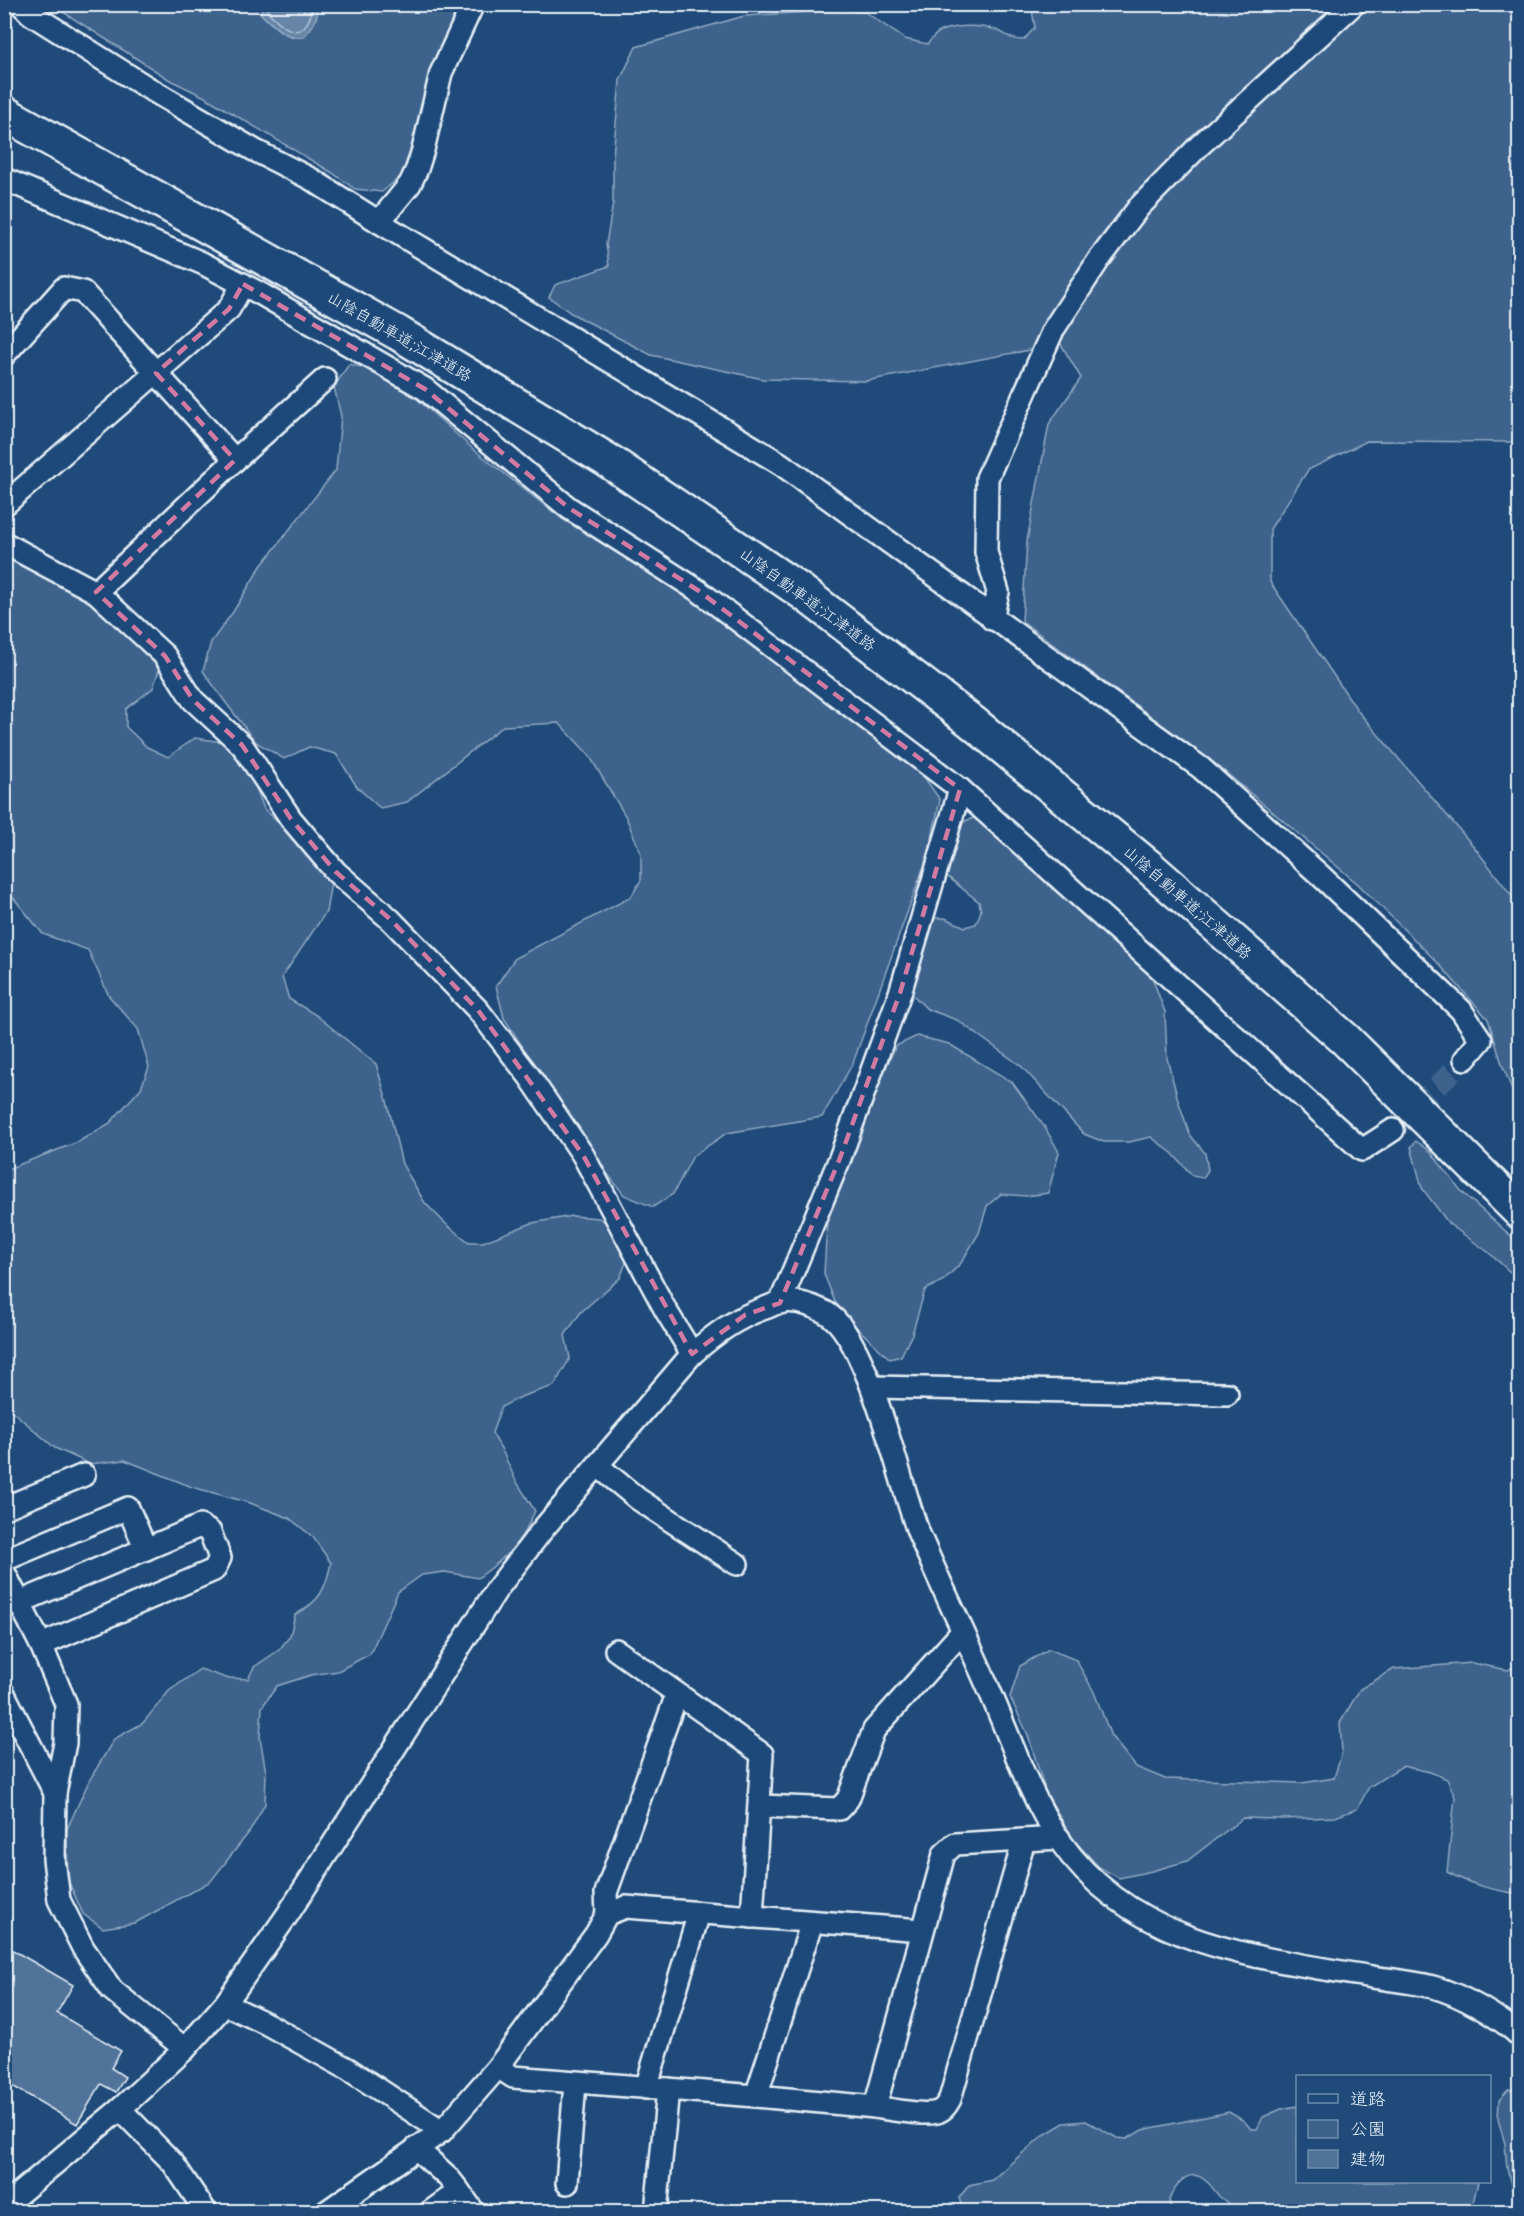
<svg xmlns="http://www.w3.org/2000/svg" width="1524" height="2216" font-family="Delius,'Klee One',sans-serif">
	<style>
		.green { fill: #3c628c; stroke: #92aac2; stroke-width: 1.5 }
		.water { fill: #6685a7; stroke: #9ab0c7; stroke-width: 1.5 }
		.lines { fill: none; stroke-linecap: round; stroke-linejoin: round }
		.shore { stroke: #b4c6d8; stroke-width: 1.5 }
		.building { fill: #517399; stroke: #e8f1f8; stroke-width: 1.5 }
		.street-tunnel { stroke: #3d638d; stroke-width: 21; stroke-dasharray: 21 10; stroke-linecap: butt }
		.street-casing { stroke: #e8f1f8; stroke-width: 26 }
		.highway-casing { stroke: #e8f1f8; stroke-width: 38 }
		.street { stroke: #1f4a7a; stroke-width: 21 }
		.highway { stroke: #1f4a7a; stroke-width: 33 }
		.marked { fill: none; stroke: #d37aa2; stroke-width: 4.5; stroke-dasharray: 12 8; stroke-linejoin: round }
		.labels { text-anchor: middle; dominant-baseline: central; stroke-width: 5; stroke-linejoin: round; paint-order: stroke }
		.street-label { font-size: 16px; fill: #e8f1f8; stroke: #1f4a7a }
	</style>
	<rect width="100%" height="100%" fill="#1f4a7a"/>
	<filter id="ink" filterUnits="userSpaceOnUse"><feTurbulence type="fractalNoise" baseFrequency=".0167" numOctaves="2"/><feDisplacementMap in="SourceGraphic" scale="12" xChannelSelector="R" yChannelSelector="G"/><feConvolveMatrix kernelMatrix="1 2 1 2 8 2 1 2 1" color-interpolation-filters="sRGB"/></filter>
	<g filter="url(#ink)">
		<g class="green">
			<path d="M 52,5 L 461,5 L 423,121 L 401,176 L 382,192 L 355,189 L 331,172 L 205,97 L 170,80 Z"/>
			<path d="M 1031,5 L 1519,5 L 1519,442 L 1367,441 L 1308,470 L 1270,529 L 1270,582 L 1358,711 L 1475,848 L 1519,905 L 1519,1108 L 1502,1064 L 1488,1019 L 1437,962 L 1358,884 L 1217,765 L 1022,621 L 1027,541 L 1049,424 L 1081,378 L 1061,344 L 866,381 L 763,379 L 651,355 L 571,313 L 549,297 L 555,285 L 609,266 L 606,244 L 613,203 L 613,156 L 620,80 L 636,47 L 744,16 L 843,10 L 865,12 L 905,39 L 927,44 C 931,40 936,33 941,31 C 956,25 978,25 993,29 C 1007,33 1008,40 1024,40 L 1035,27 Z"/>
			<path d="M 349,364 L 370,369 L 417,399 L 473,449 L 562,519 L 649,571 L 729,625 L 824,701 L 918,768 L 940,800 L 929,852 L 853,1063 L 822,1117 L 727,1133 L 693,1156 L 673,1194 L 653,1207 L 624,1195 L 589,1150 L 504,1018 L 496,986 L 515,958 L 631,897 L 641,880 L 641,854 L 626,817 L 589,755 L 559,723 L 503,726 L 407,802 L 380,808 L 357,787 L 336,754 L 309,747 L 284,759 L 256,742 L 226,703 L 203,671 L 211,642 L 233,612 L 261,566 L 336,470 L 341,416 L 334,387 Z"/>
			<path d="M 4,553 L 95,605 L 146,652 L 159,670 L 153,688 L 126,709 L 126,727 L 147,747 L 168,757 L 195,738 L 223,742 L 247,763 L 264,809 L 305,845 L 331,882 L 326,912 L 282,977 L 289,999 L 316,1015 L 376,1064 L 387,1101 L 402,1164 L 425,1203 L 448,1226 L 469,1242 L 483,1242 L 532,1223 L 572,1216 L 599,1218 L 617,1230 L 627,1260 L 620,1278 L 581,1312 L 565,1335 L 570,1358 L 554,1386 L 523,1396 L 501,1407 L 492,1433 L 502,1450 L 515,1479 L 535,1511 C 521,1543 506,1558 478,1578 L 445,1572 L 422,1575 L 398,1592 L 370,1654 L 338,1671 L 311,1675 L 277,1686 L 262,1707 L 260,1737 L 266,1773 L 265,1804 L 250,1831 L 211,1881 L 135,1923 L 103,1928 L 83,1914 L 68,1880 L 67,1829 L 89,1781 L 114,1739 L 143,1723 L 169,1691 L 200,1669 L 226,1678 L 248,1679 L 254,1667 L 279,1650 L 290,1636 L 295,1615 C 320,1601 325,1591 331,1563 L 313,1537 L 289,1518 L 250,1503 L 192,1487 L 125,1460 L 90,1464 L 55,1448 L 5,1405 L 5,1170 L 78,1142 L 110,1123 L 141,1088 L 149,1067 L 138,1029 L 109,996 L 88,950 L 43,934 L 12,896 L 5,880 Z"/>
			<path d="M 979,817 L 1150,972 L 1165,1012 L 1167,1058 L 1178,1100 L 1190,1135 L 1205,1153 L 1208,1170 L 1203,1178 L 1193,1176 L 1172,1153 L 1151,1137 L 1129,1142 L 1104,1142 L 1084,1134 L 1021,1066 L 957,1020 L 927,1009 L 912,994 L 911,977 L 933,918 L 945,918 L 965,927 L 976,924 L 981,911 L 979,902 L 947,876 C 944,859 947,830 965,821 C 969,819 975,818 979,817 Z"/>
			<path d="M 917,1036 L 949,1044 L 1012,1082 L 1044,1126 L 1059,1152 L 1048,1193 L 1026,1196 L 1001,1194 L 987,1206 L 979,1233 L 961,1263 L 944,1280 L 925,1290 L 912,1334 L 901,1356 L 890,1359 L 855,1326 L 835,1302 L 824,1274 L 827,1222 L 862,1119 L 896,1046 Z"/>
			<path d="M 1416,1141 L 1430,1151 L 1462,1192 L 1519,1243 L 1519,1280 L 1488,1252 L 1449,1224 L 1422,1188 L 1411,1147 Z"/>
			<path d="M 1049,1649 L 1076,1660 L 1094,1692 L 1111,1736 L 1136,1767 L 1165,1779 L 1302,1783 L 1334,1778 L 1342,1752 L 1340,1723 L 1360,1689 L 1394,1669 L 1472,1663 L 1508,1670 L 1519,1664 L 1519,1894 C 1493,1890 1471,1885 1447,1872 L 1455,1797 L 1447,1779 L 1430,1772 L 1402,1766 L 1369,1787 L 1357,1809 L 1335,1817 L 1283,1819 L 1243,1818 L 1187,1861 L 1152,1871 L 1119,1878 L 1099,1867 L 1073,1839 L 1046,1793 L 1028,1735 L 1010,1697 L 1020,1666 Z"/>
			<path d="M 1519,2089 L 1520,2211 L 1518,2212 L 1507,2169 L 1505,2144 L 1498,2119 L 1499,2100 L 1508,2090 Z"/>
			<path d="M 1297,2106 L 1298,2182 L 1478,2182 L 1471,2211 L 1239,2211 C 1233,2207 1226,2202 1220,2197 C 1215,2192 1212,2186 1207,2182 C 1190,2165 1175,2184 1169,2200 L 1173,2211 L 963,2211 L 959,2198 L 969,2185 L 992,2180 L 1042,2136 L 1064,2123 L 1086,2121 L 1117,2138 L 1127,2139 L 1142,2130 L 1229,2112 L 1244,2121 L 1251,2129 L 1257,2129 L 1263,2117 L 1281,2109 Z"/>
		</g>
		<path class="water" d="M 262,5 L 317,5 C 319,19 312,28 303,37 C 285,39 273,25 261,14 Z"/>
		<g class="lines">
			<path class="shore" d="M 267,4 L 268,12 C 277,20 293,39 304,27 C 310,21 312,13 312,4"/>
		</g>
		<path class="building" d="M 4,1945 L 73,1985 L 57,2013 L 121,2051 L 111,2068 L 125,2077 L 116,2092 L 101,2084 L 77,2124 L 4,2081 Z"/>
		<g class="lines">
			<path class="street-tunnel" d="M 1393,1130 L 1465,1059"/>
			<defs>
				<g id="street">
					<path d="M 21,4 L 31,14 L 145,86 L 254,150 L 311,179 L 379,222 L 781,464 L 1201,768 L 1321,876 L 1461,1010 L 1481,1040 L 1465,1059"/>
					<path d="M 4,179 L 202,263 L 261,294 L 425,389 L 569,508 L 699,591 L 960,789 L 1362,1150 L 1393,1130"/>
					<path d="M 379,222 L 410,184 L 417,169 L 423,150 L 441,73 L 473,4"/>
					<path d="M 4,355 L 64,288 L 83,292 L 235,460"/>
					<path d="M 4,505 L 229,309 L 243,284"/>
					<path d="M 4,543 L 96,592 L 165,656 L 193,700 L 242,745 L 291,819 L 336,872 L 391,920 L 478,1010 L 529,1076 L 583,1155 L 665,1309 L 692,1354"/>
					<path d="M 96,592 L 235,460 L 325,379"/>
					<path d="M 992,619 L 998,592 L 986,552 L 987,478 L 1053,330 L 1098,261 L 1139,207 L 1199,146 L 1354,4"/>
					<path d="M 780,1303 L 840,1158 L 900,993 L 960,789"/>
					<path d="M 873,1387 L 1227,1394"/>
					<path d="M 598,1466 L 638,1499 L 737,1564"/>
					<path d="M 4,1508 L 84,1475"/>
					<path d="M 4,1560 L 128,1508 L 146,1549"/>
					<path d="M 4,1572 L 41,1645 L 66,1704 L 65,1743 L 55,1793"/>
					<path d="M 20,1602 L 200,1526 L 210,1532 L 220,1558 L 214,1570 L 41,1645"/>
					<path d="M 616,1650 L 762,1754 L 752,1917"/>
					<path d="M 4,1694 L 55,1793 L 54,1859 L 59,1900 L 83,1948 L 112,1990 L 185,2049"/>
					<path d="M 760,1806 L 839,1809 L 848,1799 L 874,1730 L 962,1632"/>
					<path d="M 607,1914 L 606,1893 L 677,1694"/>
					<path d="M 225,2004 L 267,2024 L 348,2069 L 442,2131"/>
					<path d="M 498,2067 L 513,2077 L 756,2096 L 875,2107 L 944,1854 L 955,1844 L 1059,1838"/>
					<path d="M 646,2088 L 699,1913"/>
					<path d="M 756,2096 L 812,1922"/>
					<path d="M 875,2107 C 887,2109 927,2116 937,2112 C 944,2110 947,2104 950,2099 L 1024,1840"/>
					<path d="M 120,2109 L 173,2163 L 206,2212"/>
					<path d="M 416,2148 L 448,2177 L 459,2191"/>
					<path d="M 567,2183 L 575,2083"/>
					<path d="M 4,2206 L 120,2109 L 185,2049 L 225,2004 L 288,1914 L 497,1589 L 543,1529 L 692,1354 C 715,1334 736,1318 765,1308 C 771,1306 777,1302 783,1302 C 796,1300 813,1306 825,1312 C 868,1334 900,1486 919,1534 C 942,1588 968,1640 991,1694 C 1012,1743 1030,1797 1060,1841 C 1133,1946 1256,1957 1372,1977 C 1392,1980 1413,1982 1433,1987 C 1460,1994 1500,2017 1520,2036"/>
					<path d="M 326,2212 L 442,2131 L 498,2067 L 596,1934 L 607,1914 L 626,1907 L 922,1930"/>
					<path d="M 430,2212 L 459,2191 L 474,2212"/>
					<path d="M 656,2212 L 668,2089"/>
				</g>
				<path id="highway" d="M 4,113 L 398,333 L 612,463 L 802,592 L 972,722 L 1148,866 L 1345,1039 L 1520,1212"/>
			</defs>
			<use href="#street" class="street-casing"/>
			<use href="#highway" class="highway-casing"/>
			<use href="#street" class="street"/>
			<use href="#highway" class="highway"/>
		</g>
	</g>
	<path class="marked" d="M 243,284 L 425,389 L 569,508 L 699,591 L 960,789 L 900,993 L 840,1158 L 780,1303 L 745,1315 L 692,1354 L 583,1155 L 478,1010 L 391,920 L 336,872 L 291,819 L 242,745 L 193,700 L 165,656 L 96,592 L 235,460 L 156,373 L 229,309 Z"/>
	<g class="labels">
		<g class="street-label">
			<text transform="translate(400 336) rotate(30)">山陰自動車道;江津道路</text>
			<text transform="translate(808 599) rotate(36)">山陰自動車道;江津道路</text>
			<text transform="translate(1188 902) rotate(41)">山陰自動車道;江津道路</text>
		</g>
	</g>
	<rect width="1524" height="2216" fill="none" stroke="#1f4a7a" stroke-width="24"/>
	<rect x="12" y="12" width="1500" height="2192" fill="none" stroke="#e8f1f8" stroke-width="2" filter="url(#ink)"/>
	<rect x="1296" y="2075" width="195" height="108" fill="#1f4a7a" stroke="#6f8dac" stroke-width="1.5"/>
	<rect x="1308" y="2094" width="30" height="9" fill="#1f4a7a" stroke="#6f8dac" stroke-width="1.5"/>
	<text x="1350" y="2105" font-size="18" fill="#e8f1f8">道路</text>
	<rect x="1308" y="2120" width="30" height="18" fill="#3c628c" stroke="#6f8dac" stroke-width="1.5"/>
	<text x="1350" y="2135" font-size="18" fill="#e8f1f8">公園</text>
	<rect x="1308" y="2150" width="30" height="18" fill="#517399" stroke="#6f8dac" stroke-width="1.5"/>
	<text x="1350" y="2165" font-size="18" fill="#e8f1f8">建物</text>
</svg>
